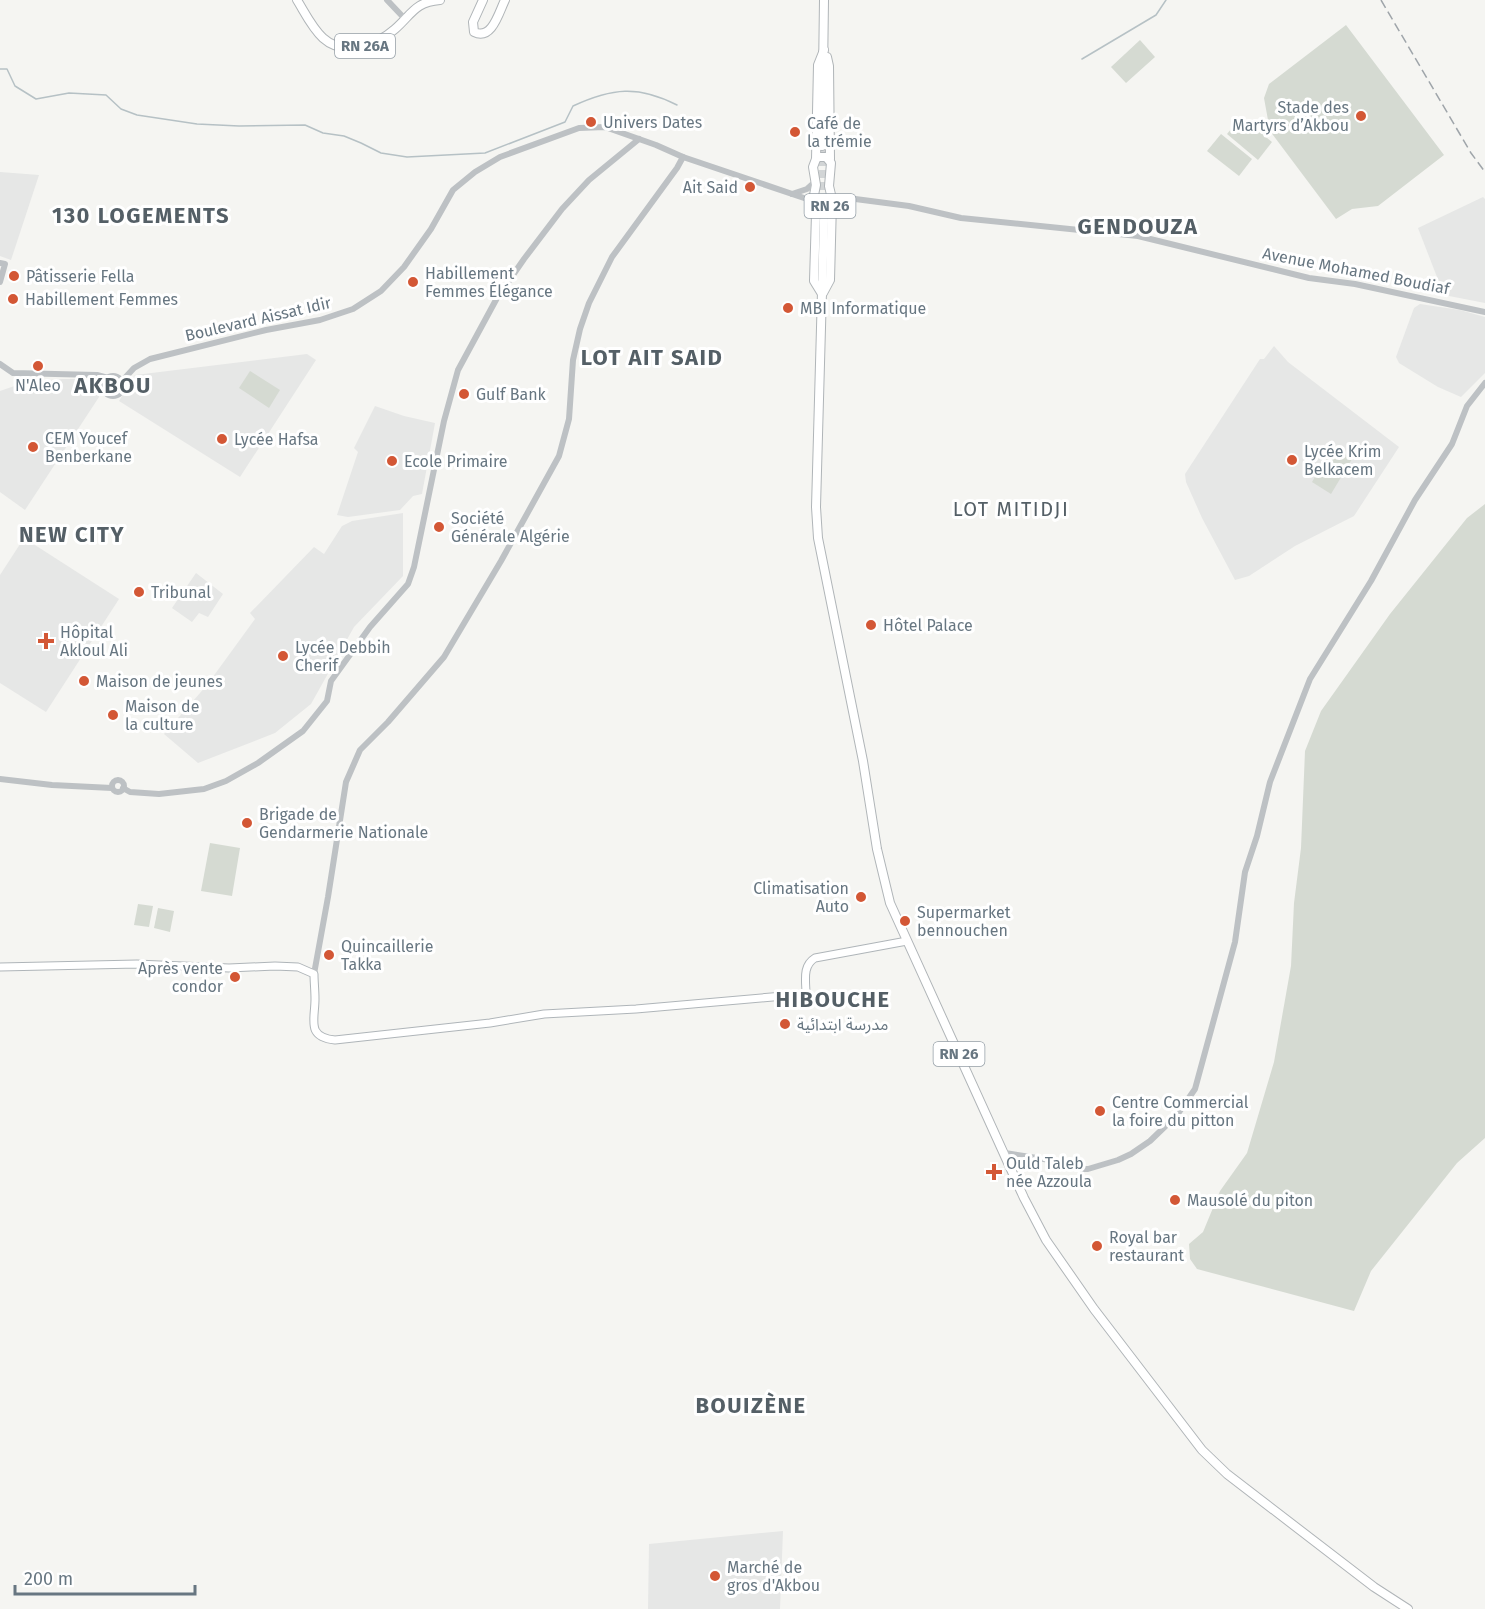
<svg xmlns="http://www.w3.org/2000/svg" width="1485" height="1609" font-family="'Fira Sans','Noto Sans Arabic',sans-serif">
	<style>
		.built { fill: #e6e7e6 }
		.green { fill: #d5dad2 }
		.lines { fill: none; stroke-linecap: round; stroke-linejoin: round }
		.stream { stroke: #b6c1c5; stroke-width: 1.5 }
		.primary-tunnel { stroke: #d2d5d6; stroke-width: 8; stroke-dasharray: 8 4; stroke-linecap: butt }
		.secondary-casing { stroke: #afb5b9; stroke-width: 9 }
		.primary-casing { stroke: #b0b5b8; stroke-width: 10 }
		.tertiary { stroke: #bdc1c4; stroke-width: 6 }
		.secondary { stroke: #fff; stroke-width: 7 }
		.primary { stroke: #fff; stroke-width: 8 }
		.rail { stroke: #9fa5aa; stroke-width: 1.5; stroke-dasharray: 9 4.5; stroke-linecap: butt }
		.poi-dot { fill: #d35735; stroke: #fff; stroke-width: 2 }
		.labels { text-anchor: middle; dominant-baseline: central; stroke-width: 6; stroke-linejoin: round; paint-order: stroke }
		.shield { fill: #fff; stroke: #959fa7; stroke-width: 1.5 }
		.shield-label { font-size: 15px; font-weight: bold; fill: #677681 }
		.poi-label { font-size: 16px; fill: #677681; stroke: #fff; text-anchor: start }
		.street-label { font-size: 16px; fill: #677681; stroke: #fff }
		.quarter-label { font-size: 20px; letter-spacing: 1.5px; fill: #545f66; stroke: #fff }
		.district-label { font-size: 22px; font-weight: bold; letter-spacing: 1.5px; fill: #545f66; stroke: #fff }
	</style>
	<rect width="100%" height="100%" fill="#f5f5f2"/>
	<g class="built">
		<path d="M 0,172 L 39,175 L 11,260 L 0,256 Z"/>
		<path d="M 1483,197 L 1485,199 L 1485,303 L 1444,295 L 1418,228 Z"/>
		<path d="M 1420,304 L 1460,310 L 1485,317 L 1485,373 L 1461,397 L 1438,387 L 1399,363 L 1396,357 L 1414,308 Z"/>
		<path d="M 1274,346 L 1288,362 L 1399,447 L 1354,516 L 1295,546 L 1249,576 L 1235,580 L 1202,518 L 1186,482 L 1185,474 L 1260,359 L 1264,359 Z"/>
		<path d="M 307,354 L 316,360 L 240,477 L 119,401 L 135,375 Z"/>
		<path d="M 62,379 L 81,379 L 91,382 L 98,387 L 99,397 L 25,510 L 0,492 L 0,391 L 26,382 Z"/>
		<path d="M 375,406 L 404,416 L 435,423 L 422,494 L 413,496 L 400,510 L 348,517 L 337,515 L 358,452 L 354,448 Z"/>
		<path d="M 403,513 L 403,576 L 354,627 L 311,704 L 275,733 L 198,763 L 164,734 L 207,685 L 255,619 L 250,613 L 314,547 L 324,554 L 342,526 L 352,521 Z"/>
		<path d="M 24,538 L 119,599 L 46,712 L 0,683 L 0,575 Z"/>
		<path d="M 196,573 L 223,594 L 208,617 L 199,613 L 192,622 L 172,608 Z"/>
		<path d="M 783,1531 L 780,1609 L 648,1609 L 649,1544 Z"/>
	</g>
	<g class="green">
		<path d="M 1346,25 L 1444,155 L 1378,206 L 1352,209 L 1336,219 L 1270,131 L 1264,98 L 1269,84 Z"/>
		<path d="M 1140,40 L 1155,57 L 1126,83 L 1111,67 Z"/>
		<path d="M 1241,117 L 1272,142 L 1258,160 L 1227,134 Z"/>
		<path d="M 1221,134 L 1252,159 L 1239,176 L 1207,151 Z"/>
		<path d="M 250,371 L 280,390 L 269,408 L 239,388 Z"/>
		<path d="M 1333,447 L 1352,459 L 1331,494 L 1312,482 Z"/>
		<path d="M 1485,504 L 1485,1138 L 1457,1163 L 1371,1271 L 1354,1311 L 1197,1269 L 1190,1259 L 1189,1244 L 1203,1232 L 1220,1191 L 1247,1153 L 1274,1062 L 1291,966 L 1294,903 L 1301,848 L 1305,751 L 1321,711 L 1390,614 L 1467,518 Z"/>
		<path d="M 210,843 L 240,848 L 232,896 L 201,891 Z"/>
		<path d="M 138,904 L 153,906 L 149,927 L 134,925 Z"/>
		<path d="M 158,908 L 174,911 L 170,932 L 154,928 Z"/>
	</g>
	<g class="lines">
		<g class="stream">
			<path d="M 1082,59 L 1156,15 L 1166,0"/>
			<path d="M 0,69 L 7,69 L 15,86 L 36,99 L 69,93 L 106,95 L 121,109 L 137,115 L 197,124 L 239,126 L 305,125 L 323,133 L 344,136 L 361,143 L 381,153 L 407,157 L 485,153 L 565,122 L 573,106 C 612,88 638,85 677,105"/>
		</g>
		<path class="primary-tunnel" d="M 822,146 L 824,220"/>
		<defs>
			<path id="secondary" d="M 0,967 L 137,964 L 229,968 L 275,966 L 298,967 L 314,974 C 314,982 315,990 315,999 C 315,1020 306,1037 335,1040 L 490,1023 L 544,1014 L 636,1009 L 806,994 C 806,981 802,966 815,958 L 907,941"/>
			<g id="primary">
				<path d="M 297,0 C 305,13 312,28 323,38 C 344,57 377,45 395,29 C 412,14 415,2 440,0"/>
				<path d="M 483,0 L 473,22 L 474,32 C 492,41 499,12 505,0"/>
				<path d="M 827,57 L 829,66 L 830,159"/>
				<path d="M 822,146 L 824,0"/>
				<path d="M 816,159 L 819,157 L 826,157 L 831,163 L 829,186 L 832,199 L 829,207 L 826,209 L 816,206 L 813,200 L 816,185 L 813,167 L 816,159 L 818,65 L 824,50"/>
				<path d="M 814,205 L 816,214 L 814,281 L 822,294"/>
				<path d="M 824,220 L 816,507 L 818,538 L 863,761 L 877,849 L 890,903 L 1024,1198 L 1046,1240 L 1094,1309 L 1202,1450 L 1227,1474 L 1374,1587 L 1408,1609"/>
				<path d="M 823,293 L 830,280 L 832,202"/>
			</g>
		</defs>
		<use href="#secondary" class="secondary-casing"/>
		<use href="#primary" class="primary-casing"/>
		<g class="tertiary">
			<path d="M 387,0 L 405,19"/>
			<path d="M 792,194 L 807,189 L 816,181"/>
			<path d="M 832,202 L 840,197 L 909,206 L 961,218 L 1138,236 L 1309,278 L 1355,284 L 1485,312"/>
			<path d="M 0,263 L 5,264 L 0,282"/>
			<path d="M 0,364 L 13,373 L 97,375 L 108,378"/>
			<circle cx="113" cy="386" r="10"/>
			<path d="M 122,381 L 134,368 L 150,359 L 266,330 L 320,320 L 353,309 L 381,291 L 404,267 L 431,229 L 453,190 L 475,172 L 500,157 L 579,128 L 605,127 L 656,145 L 683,157 L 807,199 L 813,203"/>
			<path d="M 0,779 L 52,785 L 112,788"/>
			<circle cx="118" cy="786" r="6"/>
			<path d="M 123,788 L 130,792 L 159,794 L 204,789 L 226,781 L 258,763 L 303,731 L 327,701 L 331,681 L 370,627 L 408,584 L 414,567 L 444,421 L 458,370 L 497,298 L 524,259 L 562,209 L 589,180 L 639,139"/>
			<path d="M 314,974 L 328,897 L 346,782 L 360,750 L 388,722 L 444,657 L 501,561 L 559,456 L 569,419 L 573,360 L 580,329 L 589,303 L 612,257 L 677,168 L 683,157"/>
			<path d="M 1005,1153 L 1050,1160 L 1079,1169 L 1088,1169 L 1118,1160 L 1131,1154 L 1150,1141 L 1177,1115 L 1195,1089 L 1235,942 L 1245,872 L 1257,836 L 1270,782 L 1310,679 L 1371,581 L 1415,500 L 1452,444 L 1467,406 L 1485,383"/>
		</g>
		<use href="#secondary" class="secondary"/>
		<use href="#primary" class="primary"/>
		<path class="rail" d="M 1381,0 L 1471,153 L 1485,172"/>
	</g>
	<g class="poi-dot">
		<circle cx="1361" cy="116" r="6"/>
		<circle cx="591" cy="122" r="6"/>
		<circle cx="795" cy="132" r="6"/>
		<circle cx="750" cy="187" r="6"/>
		<circle cx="14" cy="276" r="6"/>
		<circle cx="413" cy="282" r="6"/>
		<circle cx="13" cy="299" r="6"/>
		<circle cx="788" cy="308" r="6"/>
		<circle cx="38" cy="366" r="6"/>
		<circle cx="464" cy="394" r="6"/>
		<circle cx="222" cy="439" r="6"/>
		<circle cx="33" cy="447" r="6"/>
		<circle cx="1292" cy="460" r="6"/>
		<circle cx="392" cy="461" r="6"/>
		<circle cx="439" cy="527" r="6"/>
		<circle cx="139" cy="592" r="6"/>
		<circle cx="871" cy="625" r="6"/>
		<path d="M43 632h6v6h6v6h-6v6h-6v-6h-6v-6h6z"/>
		<circle cx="283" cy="656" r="6"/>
		<circle cx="84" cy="681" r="6"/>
		<circle cx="113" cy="715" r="6"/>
		<circle cx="247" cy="823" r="6"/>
		<circle cx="861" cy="897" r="6"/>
		<circle cx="905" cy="921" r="6"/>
		<circle cx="329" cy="955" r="6"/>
		<circle cx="235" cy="977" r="6"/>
		<circle cx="785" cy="1024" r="6"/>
		<circle cx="1100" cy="1111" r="6"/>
		<path d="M991 1163h6v6h6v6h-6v6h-6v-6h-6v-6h6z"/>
		<circle cx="1175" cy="1200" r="6"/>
		<circle cx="1097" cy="1246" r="6"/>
		<circle cx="715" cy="1576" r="6"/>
	</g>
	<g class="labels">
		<g class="shield">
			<rect x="335" y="34" width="60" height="24" rx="4.5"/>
			<rect x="804.5" y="194" width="51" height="24" rx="4.5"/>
			<rect x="933.5" y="1042" width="51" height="24" rx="4.5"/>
		</g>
		<g class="shield-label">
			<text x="365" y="46">RN 26A</text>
			<text x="830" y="206">RN 26</text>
			<text x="959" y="1054">RN 26</text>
		</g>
		<g class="poi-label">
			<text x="1349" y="107" text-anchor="end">Stade des<tspan x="1349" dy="18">Martyrs d’Akbou</tspan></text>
			<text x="603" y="122">Univers Dates</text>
			<text x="807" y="123">Café de<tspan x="807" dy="18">la trémie</tspan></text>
			<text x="738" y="187" text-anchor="end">Ait Said</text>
			<text x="425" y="273">Habillement<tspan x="425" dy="18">Femmes Élégance</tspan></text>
			<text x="26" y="276">Pâtisserie Fella</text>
			<text x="25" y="299">Habillement Femmes</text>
			<text x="800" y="308">MBI Informatique</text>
			<text x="38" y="385" text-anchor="middle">N'Aleo</text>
			<text x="476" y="394">Gulf Bank</text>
			<text x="45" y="438">CEM Youcef<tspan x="45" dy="18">Benberkane</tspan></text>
			<text x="234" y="439">Lycée Hafsa</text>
			<text x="1304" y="451">Lycée Krim<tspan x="1304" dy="18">Belkacem</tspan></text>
			<text x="404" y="461">Ecole Primaire</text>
			<text x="451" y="518">Société<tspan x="451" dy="18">Générale Algérie</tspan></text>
			<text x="151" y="592">Tribunal</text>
			<text x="883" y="625">Hôtel Palace</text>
			<text x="60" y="632">Hôpital<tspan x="60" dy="18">Akloul Ali</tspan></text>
			<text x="295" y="647">Lycée Debbih<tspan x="295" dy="18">Cherif</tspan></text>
			<text x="96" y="681">Maison de jeunes</text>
			<text x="125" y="706">Maison de<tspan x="125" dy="18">la culture</tspan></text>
			<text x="259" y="814">Brigade de<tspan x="259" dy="18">Gendarmerie Nationale</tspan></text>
			<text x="849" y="888" text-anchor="end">Climatisation<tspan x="849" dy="18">Auto</tspan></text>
			<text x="917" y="912">Supermarket<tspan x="917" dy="18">bennouchen</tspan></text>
			<text x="341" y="946">Quincaillerie<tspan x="341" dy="18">Takka</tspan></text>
			<text x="223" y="968" text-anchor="end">Après vente<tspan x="223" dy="18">condor</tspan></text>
			<text x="797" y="1024">مدرسة ابتدائية</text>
			<text x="1112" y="1102">Centre Commercial<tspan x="1112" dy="18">la foire du pitton</tspan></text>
			<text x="1006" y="1163">Ould Taleb<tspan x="1006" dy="18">née Azzoula</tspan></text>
			<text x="1187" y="1200">Mausolé du piton</text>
			<text x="1109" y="1237">Royal bar<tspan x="1109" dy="18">restaurant</tspan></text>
			<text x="727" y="1567">Marché de<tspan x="727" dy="18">gros d'Akbou</tspan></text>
		</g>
		<g class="street-label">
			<text transform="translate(1356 271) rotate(11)">Avenue Mohamed Boudiaf</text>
			<text transform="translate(258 319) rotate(-13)">Boulevard Aissat Idir</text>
		</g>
		<g class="quarter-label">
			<text x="1011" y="509">LOT MITIDJI</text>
		</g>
		<g class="district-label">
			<text x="141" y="215">130 LOGEMENTS</text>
			<text x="1138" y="226">GENDOUZA</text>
			<text x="652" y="357">LOT AIT SAID</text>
			<text x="113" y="385">AKBOU</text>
			<text x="72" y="534">NEW CITY</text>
			<text x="833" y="999">HIBOUCHE</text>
			<text x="751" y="1405">BOUIZÈNE</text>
		</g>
	</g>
	<path d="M15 1585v9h180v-9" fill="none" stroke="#677681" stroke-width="3"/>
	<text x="24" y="1585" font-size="18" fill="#677681" stroke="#ffffff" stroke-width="4.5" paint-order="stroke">200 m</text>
</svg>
